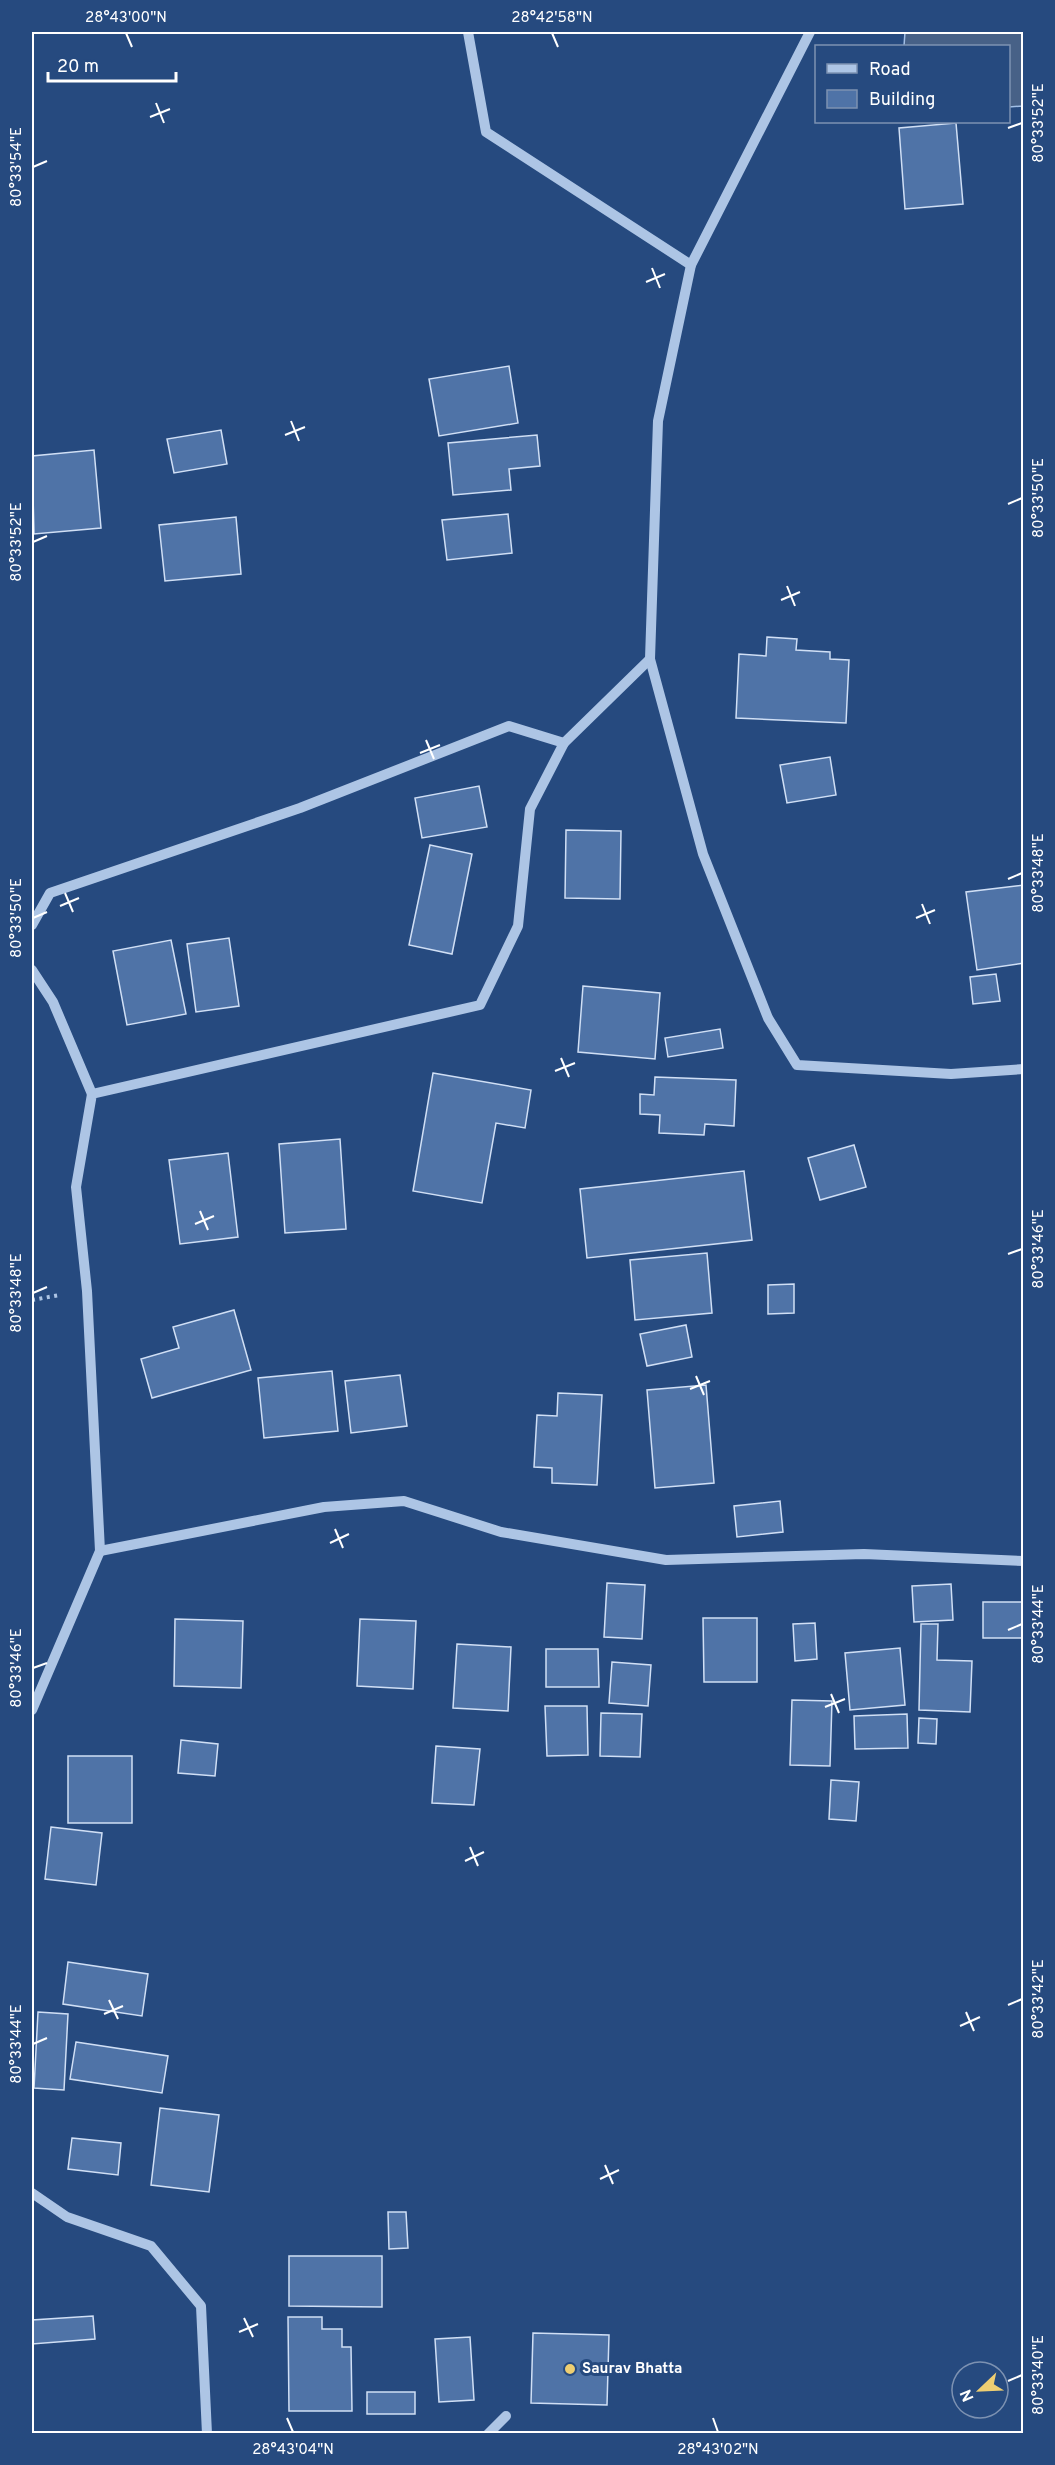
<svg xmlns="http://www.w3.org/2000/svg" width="1055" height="2465" font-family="Overpass,sans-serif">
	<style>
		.water { fill: #476187; stroke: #a1bfe6; stroke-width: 1.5 }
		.building { fill: #4f73a7; stroke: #d0dff5; stroke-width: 1.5 }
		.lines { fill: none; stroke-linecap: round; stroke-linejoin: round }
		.path { stroke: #adc5e5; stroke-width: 4; stroke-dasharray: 3 4.5; stroke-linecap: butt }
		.minor { stroke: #adc5e5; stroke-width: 10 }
		.ticks { fill: none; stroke: #fff; stroke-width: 2 }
		.poi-dot { fill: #eece72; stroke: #264a7f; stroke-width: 2 }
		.labels { text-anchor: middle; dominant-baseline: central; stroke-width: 6; stroke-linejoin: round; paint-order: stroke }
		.poi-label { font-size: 15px; font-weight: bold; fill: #fff; stroke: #264a7f; text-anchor: start }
		.neatline { fill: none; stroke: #fff; stroke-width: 2 }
		.ticks-label { font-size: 15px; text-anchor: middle; fill: #fff }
	</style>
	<rect width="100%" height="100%" fill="#264a7f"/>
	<path class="water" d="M 905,32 L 1023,32 L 1023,106 L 1009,107 L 1008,46 L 904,46 Z"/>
	<g class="building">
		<path d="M 956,123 L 963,204 L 905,209 L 899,128 Z"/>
		<path d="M 509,366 L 518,423 L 439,436 L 429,379 Z"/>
		<path d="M 221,430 L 227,464 L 174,473 L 167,439 Z"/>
		<path d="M 537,435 L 540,466 L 509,469 L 511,490 L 453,495 L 448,443 Z"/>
		<path d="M 94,450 L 101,528 L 34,534 L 32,456 Z"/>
		<path d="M 508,514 L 512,553 L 447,560 L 442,520 Z"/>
		<path d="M 236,517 L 241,574 L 165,581 L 159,525 Z"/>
		<path d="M 767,637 L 797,639 L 796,650 L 830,652 L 830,659 L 849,660 L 846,723 L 736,718 L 739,654 L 766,656 Z"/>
		<path d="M 830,757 L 836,795 L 787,803 L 780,765 Z"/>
		<path d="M 479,786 L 487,827 L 422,838 L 415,798 Z"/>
		<path d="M 566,830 L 621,831 L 620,899 L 565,898 Z"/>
		<path d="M 430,845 L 472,854 L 452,954 L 409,945 Z"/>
		<path d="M 1024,885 L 1024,963 L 977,970 L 966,892 Z"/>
		<path d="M 229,938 L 239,1006 L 196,1012 L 187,944 Z"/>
		<path d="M 171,940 L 186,1014 L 127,1025 L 113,951 Z"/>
		<path d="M 996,974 L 1000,1001 L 973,1004 L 970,977 Z"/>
		<path d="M 583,986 L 660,993 L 655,1059 L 578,1052 Z"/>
		<path d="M 720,1029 L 723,1048 L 668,1057 L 665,1038 Z"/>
		<path d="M 433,1073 L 531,1090 L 525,1128 L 496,1123 L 482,1203 L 413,1191 Z"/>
		<path d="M 655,1077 L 736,1080 L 734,1126 L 705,1124 L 704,1135 L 659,1133 L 660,1115 L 640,1114 L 640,1094 L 654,1095 Z"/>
		<path d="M 340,1139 L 346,1229 L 285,1233 L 279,1144 Z"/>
		<path d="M 854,1145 L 866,1187 L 820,1200 L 808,1158 Z"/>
		<path d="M 228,1153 L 238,1237 L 180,1244 L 169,1160 Z"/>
		<path d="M 744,1171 L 752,1240 L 587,1258 L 580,1189 Z"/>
		<path d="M 707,1253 L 712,1313 L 635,1320 L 630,1260 Z"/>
		<path d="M 794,1284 L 794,1313 L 768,1314 L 768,1285 Z"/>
		<path d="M 234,1310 L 251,1370 L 152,1398 L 141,1359 L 179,1348 L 173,1327 Z"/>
		<path d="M 686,1325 L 692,1357 L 647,1366 L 640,1334 Z"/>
		<path d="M 332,1371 L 338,1431 L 264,1438 L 258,1378 Z"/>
		<path d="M 400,1375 L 407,1426 L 351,1433 L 345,1381 Z"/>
		<path d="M 706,1385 L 714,1483 L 655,1488 L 647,1390 Z"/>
		<path d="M 558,1393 L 602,1395 L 597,1485 L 552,1483 L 552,1468 L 534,1467 L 537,1415 L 557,1416 Z"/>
		<path d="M 780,1501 L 783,1532 L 737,1537 L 734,1506 Z"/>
		<path d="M 607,1583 L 645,1585 L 642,1639 L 604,1637 Z"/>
		<path d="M 951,1584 L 953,1620 L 914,1622 L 912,1586 Z"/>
		<rect x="983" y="1602" width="41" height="36"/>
		<path d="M 703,1618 L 757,1618 L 757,1682 L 704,1682 Z"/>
		<path d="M 175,1619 L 243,1621 L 241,1688 L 174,1686 Z"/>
		<path d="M 360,1619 L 416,1621 L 413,1689 L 357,1686 Z"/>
		<path d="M 815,1623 L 817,1659 L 795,1661 L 793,1624 Z"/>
		<path d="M 921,1624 L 938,1624 L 937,1660 L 972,1661 L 970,1712 L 919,1710 Z"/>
		<path d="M 457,1644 L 511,1647 L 508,1711 L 453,1708 Z"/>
		<path d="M 900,1648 L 905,1705 L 850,1710 L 845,1653 Z"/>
		<path d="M 546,1649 L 598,1649 L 599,1687 L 546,1687 Z"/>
		<path d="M 612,1662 L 651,1665 L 648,1706 L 609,1703 Z"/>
		<path d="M 792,1700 L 832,1701 L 830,1766 L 790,1765 Z"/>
		<path d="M 545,1706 L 587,1706 L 588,1755 L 547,1756 Z"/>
		<path d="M 601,1713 L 642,1714 L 640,1757 L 600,1756 Z"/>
		<path d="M 907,1714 L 908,1748 L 855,1749 L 854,1716 Z"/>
		<path d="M 919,1718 L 937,1719 L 936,1744 L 918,1743 Z"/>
		<path d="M 181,1740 L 218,1744 L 215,1776 L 178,1773 Z"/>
		<path d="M 436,1746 L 480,1749 L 474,1805 L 432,1803 Z"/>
		<rect x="68" y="1756" width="64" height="67"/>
		<path d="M 831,1780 L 859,1782 L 856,1821 L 829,1819 Z"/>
		<path d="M 51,1827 L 102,1833 L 96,1885 L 45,1879 Z"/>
		<path d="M 68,1962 L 148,1974 L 142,2016 L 63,2004 Z"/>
		<path d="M 38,2012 L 68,2014 L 64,2090 L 34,2088 Z"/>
		<path d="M 76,2042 L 168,2056 L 162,2093 L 70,2079 Z"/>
		<path d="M 160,2108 L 219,2115 L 209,2192 L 151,2185 Z"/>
		<path d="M 72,2138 L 121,2143 L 118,2175 L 68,2169 Z"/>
		<path d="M 388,2212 L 406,2212 L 408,2248 L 389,2249 Z"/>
		<path d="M 289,2256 L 382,2256 L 382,2307 L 289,2306 Z"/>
		<path d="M 93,2316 L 95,2339 L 32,2344 L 32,2320 Z"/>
		<path d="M 288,2317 L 322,2317 L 322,2329 L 342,2329 L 342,2347 L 351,2347 L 352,2411 L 289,2411 Z"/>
		<path d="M 533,2333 L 609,2335 L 607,2405 L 531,2403 Z"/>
		<path d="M 470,2337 L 474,2400 L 439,2402 L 435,2339 Z"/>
		<rect x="367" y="2392" width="48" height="22"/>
	</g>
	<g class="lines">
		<path class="path" d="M 32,1300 L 60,1295"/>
		<g class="minor">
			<path d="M 468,32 L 486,132 L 691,265"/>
			<path d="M 650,659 L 703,854 L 768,1018 L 797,1065 L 951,1074 L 1024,1069"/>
			<path d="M 32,925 L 50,893 L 300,808 L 509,726 L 564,743"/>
			<path d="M 32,970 L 53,1002 L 92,1094"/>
			<path d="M 100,1551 L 324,1507 L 404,1501 L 501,1532 L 666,1560 L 864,1554 L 1024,1561"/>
			<path d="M 32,1710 L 100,1551 L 87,1291 L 76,1187 L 92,1094 L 480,1005 L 518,926 L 530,809 L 564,743 L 650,659 L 658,421 L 691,265 L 810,32"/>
			<path d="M 32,2193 L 67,2217 L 151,2246 L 201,2306 L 207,2434"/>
			<path d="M 488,2434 L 506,2416"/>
		</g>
	</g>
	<path class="ticks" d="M 126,33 L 132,47M 552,33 L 558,47M 156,103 L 164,123M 150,117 L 170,109M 1008,128 L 1022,123M 33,167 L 47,161M 652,268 L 660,288M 646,282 L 665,274M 291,421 L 299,441M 285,435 L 305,427M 1008,504 L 1022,498M 33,542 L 47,536M 787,586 L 795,606M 781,600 L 800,592M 426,740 L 434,759M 420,753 L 440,745M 1008,879 L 1022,873M 65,893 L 73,912M 922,904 L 930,924M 60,906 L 79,898M 33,918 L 47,912M 916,918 L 935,910M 561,1058 L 569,1077M 555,1071 L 575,1063M 200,1211 L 208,1230M 195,1224 L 214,1216M 1008,1254 L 1022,1249M 33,1293 L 47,1287M 696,1376 L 704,1395M 690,1389 L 710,1381M 335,1529 L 343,1548M 330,1543 L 349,1534M 1008,1630 L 1022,1624M 33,1668 L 47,1663M 831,1694 L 839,1713M 825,1707 L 845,1699M 470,1847 L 478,1866M 465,1861 L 484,1852M 109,2000 L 118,2019M 1008,2005 L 1022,1999M 966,2012 L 974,2031M 104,2014 L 123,2006M 960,2026 L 980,2017M 33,2044 L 47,2038M 605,2165 L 613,2184M 600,2179 L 619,2170M 244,2318 L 253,2337M 239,2332 L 258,2324M 1008,2381 L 1022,2375M 287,2418 L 293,2432M 713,2418 L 718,2432"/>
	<circle class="poi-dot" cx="570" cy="2369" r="6"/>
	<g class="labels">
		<g class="poi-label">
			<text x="582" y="2369">Saurav Bhatta</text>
		</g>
	</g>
	<rect width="1055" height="2465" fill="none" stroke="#264a7f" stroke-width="66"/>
	<rect x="815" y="45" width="195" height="78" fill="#264a7f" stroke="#7d92b2" stroke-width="1.5"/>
	<rect x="827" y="64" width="30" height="9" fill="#adc5e5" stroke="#7d92b2" stroke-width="1.5"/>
	<text x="869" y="75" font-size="18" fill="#ffffff">Road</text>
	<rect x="827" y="90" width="30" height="18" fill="#4f73a7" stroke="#7d92b2" stroke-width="1.5"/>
	<text x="869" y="105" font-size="18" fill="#ffffff">Building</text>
	<g transform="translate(980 2390) rotate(247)"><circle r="28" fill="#264a7f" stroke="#7d92b2" stroke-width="1.5"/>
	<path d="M0-4.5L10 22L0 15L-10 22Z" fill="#eece72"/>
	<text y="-9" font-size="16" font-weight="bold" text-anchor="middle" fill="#ffffff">N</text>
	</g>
	<path d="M48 72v9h128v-9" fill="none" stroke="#ffffff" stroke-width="3"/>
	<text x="57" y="72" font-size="18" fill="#ffffff" stroke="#264a7f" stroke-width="4.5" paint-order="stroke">20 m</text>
	<rect x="33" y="33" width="989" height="2399" class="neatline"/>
	<g class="ticks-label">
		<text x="126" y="22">28°43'00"N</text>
		<text x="552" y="22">28°42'58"N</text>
		<text transform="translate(1038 123) rotate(-90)" y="5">80°33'52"E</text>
		<text transform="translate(16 167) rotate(-90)" y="5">80°33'54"E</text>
		<text transform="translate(1038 498) rotate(-90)" y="5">80°33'50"E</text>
		<text transform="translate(16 542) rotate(-90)" y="5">80°33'52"E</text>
		<text transform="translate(1038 873) rotate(-90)" y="5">80°33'48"E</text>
		<text transform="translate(16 918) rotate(-90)" y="5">80°33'50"E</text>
		<text transform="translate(1038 1249) rotate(-90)" y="5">80°33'46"E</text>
		<text transform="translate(16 1293) rotate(-90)" y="5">80°33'48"E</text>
		<text transform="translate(1038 1624) rotate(-90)" y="5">80°33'44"E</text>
		<text transform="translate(16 1668) rotate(-90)" y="5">80°33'46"E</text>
		<text transform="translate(1038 1999) rotate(-90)" y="5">80°33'42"E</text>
		<text transform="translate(16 2044) rotate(-90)" y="5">80°33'44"E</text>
		<text transform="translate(1038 2375) rotate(-90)" y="5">80°33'40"E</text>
		<text x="293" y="2454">28°43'04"N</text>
		<text x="718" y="2454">28°43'02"N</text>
	</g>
</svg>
